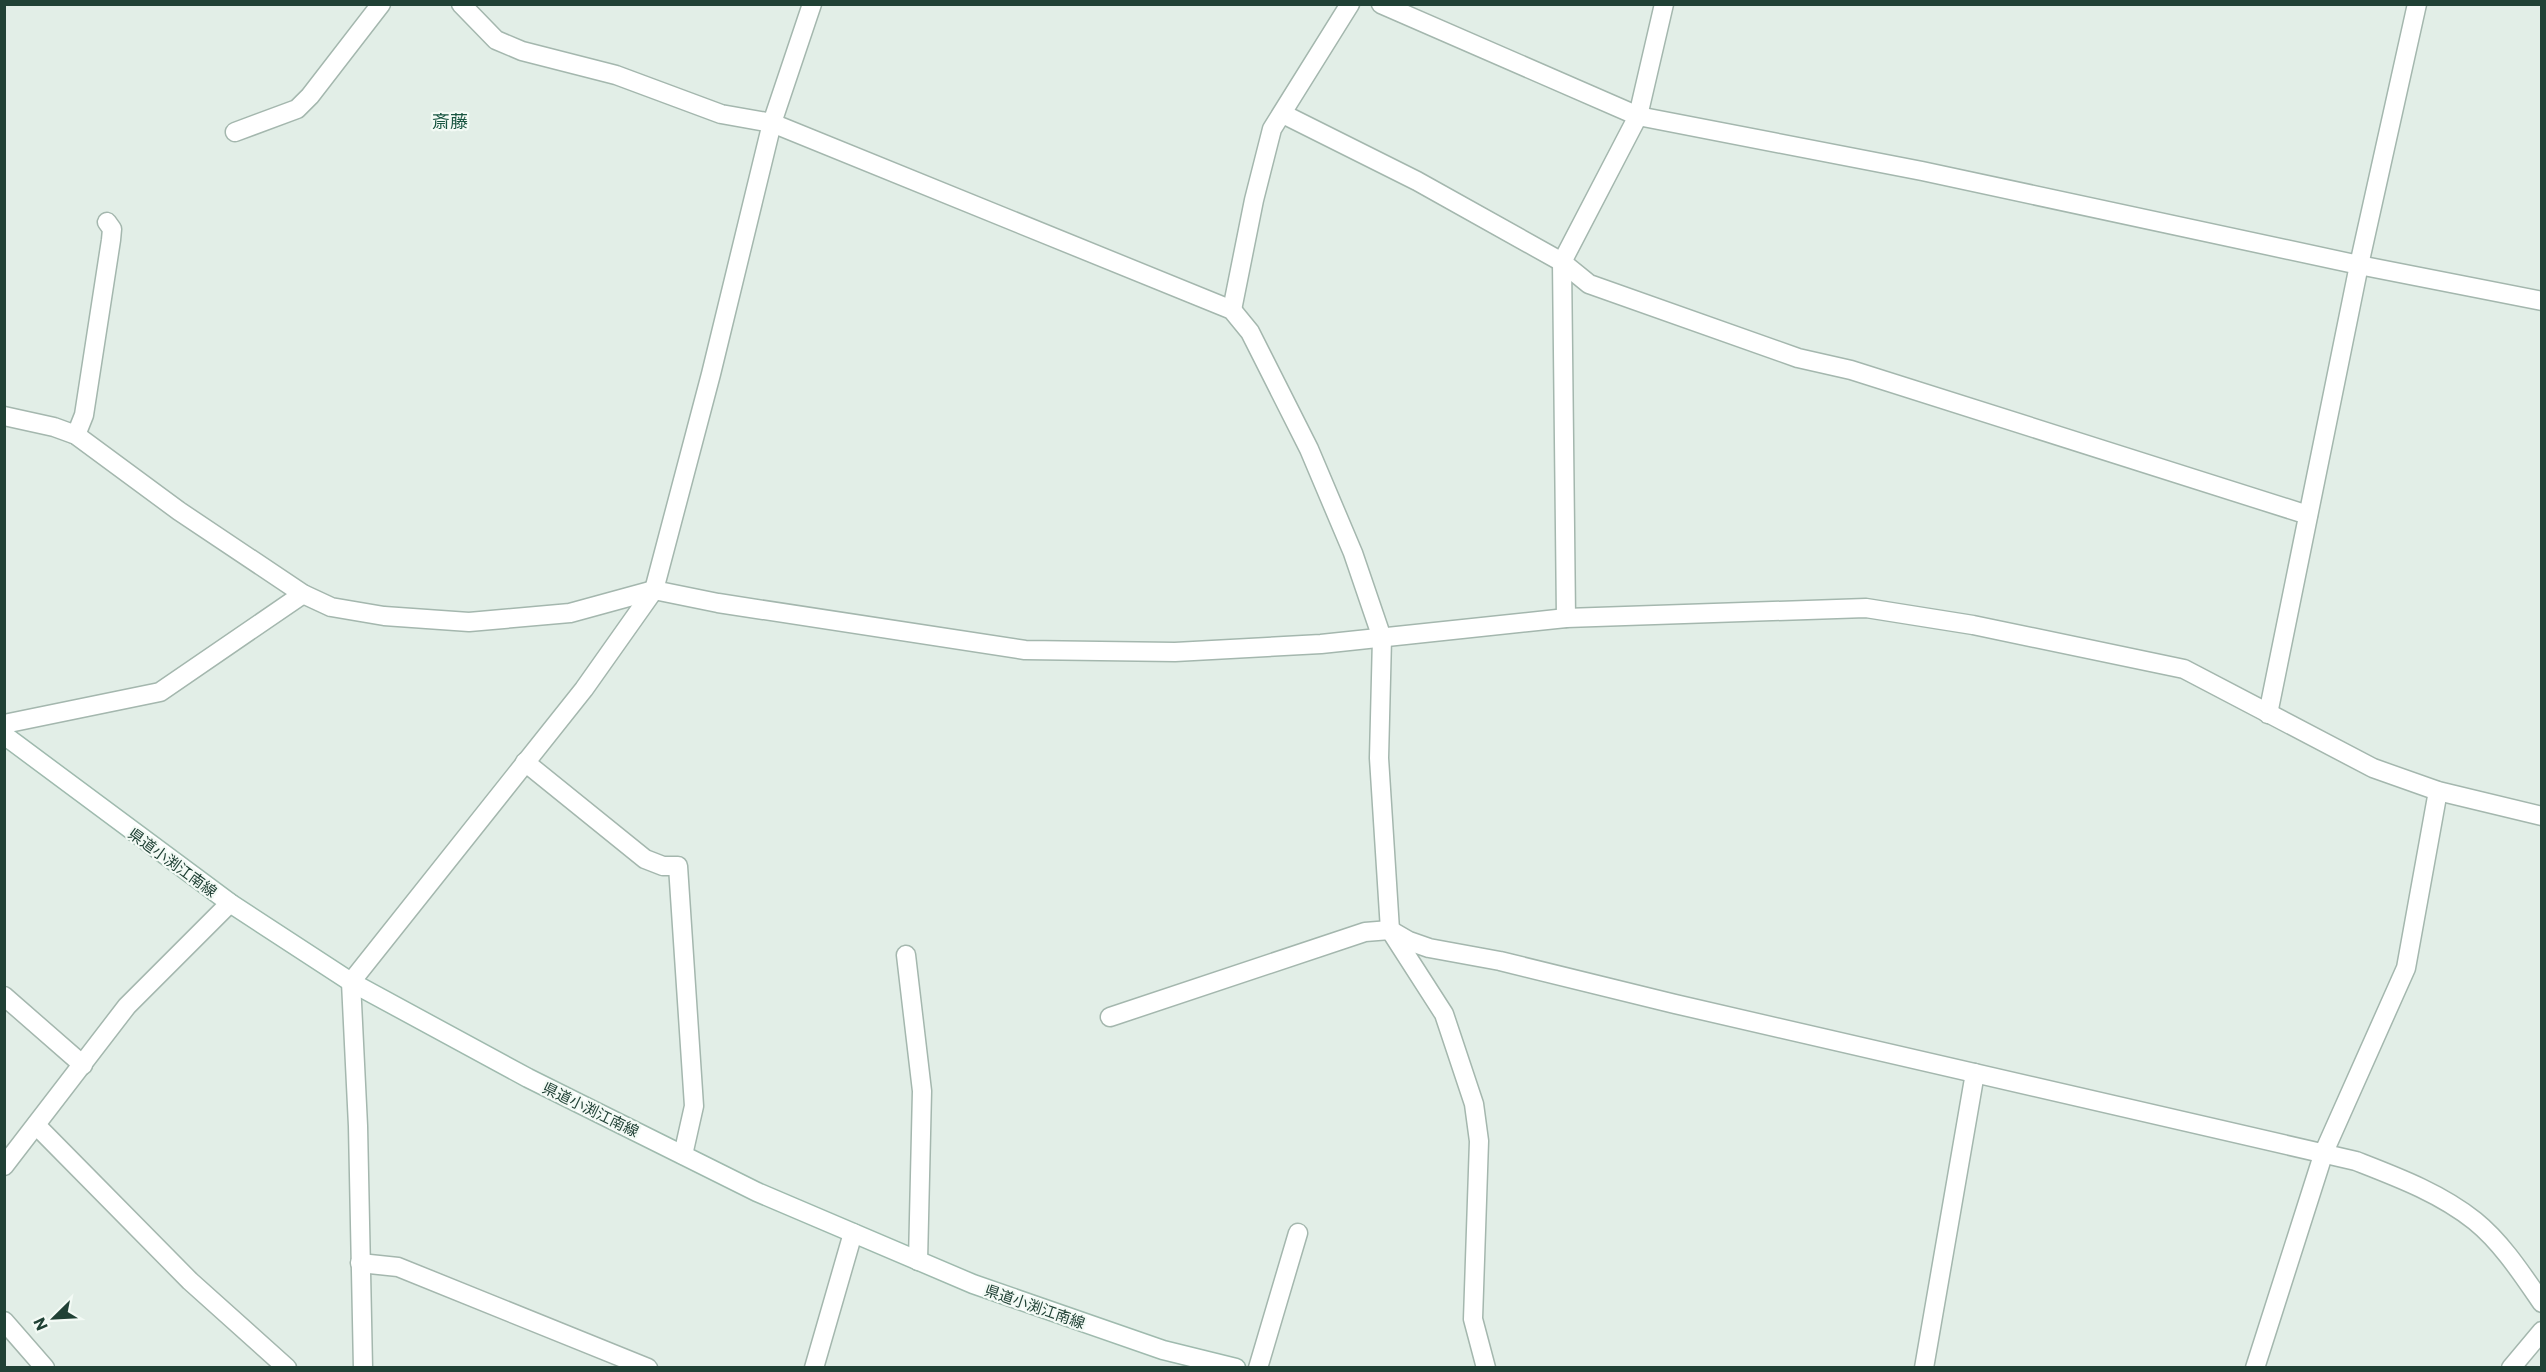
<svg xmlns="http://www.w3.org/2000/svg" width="2546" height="1372" font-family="Commissioner,'Noto Sans JP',sans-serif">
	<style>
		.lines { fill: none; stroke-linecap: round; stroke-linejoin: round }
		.minor-casing { stroke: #a4b7ae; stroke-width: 21 }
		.tertiary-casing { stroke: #a4b7ae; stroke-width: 21 }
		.secondary-casing { stroke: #9fbaae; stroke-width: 21 }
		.minor { stroke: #fff; stroke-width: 18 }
		.tertiary { stroke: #fff; stroke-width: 18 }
		.secondary { stroke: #fff; stroke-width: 18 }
		.labels { text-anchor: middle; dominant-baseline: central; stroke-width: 4.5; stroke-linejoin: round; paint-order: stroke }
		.street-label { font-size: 15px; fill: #204135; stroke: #f3faf5 }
		.quarter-label { font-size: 18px; fill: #195541; stroke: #f3faf5 }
	</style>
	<rect width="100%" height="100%" fill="#e2eee7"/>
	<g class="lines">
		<defs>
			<g id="minor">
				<path d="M 461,4 L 496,40 L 522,51 L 616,75 L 721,114 L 772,123 L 1232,310 L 1250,332 L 1309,449 L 1353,553 L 1382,638 L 1379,758 L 1390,930 L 1444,1014 L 1474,1104 L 1479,1141 L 1473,1319 L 1486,1368"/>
				<path d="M 1381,4 L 1638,116 L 1922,171 L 2359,265 L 2542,301"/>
				<path d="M 1283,114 L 1417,181 L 1562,262 L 1589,284 L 1798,358 L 1851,370 L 2308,515"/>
				<path d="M 235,132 L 297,109 L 310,96 L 381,4"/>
				<path d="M 1232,310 L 1254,200 L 1272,129 L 1350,4"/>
				<path d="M 4,416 L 54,427 L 76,435 L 179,511 L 303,594 L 331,607 L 384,616 L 469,622 L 570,613 L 654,590 L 718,603 L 1025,650 L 1175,652 L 1321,644 L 1566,618 L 1866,608 L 1973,625 L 2184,669 L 2373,768 L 2438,791 L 2542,816"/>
				<path d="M 76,435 L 84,415 L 111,240 L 112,229 L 107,222"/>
				<path d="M 1566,618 L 1562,262 L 1638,116 L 1664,4"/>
				<path d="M 2268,714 L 2359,265 L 2417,4"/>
				<path d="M 4,724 L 160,692 L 303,594"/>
				<path d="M 525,762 L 645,859 L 663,866 L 678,866 L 694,1106 L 683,1155"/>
				<path d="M 906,955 L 922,1091 L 918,1261"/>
				<path d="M 351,982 L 358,1126 L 363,1368"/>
				<path d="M 4,996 L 83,1065"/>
				<path d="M 1110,1017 L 1365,932 L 1390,930 L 1409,941 L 1429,948 L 1500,961 L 1675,1004 L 2356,1161 C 2397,1177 2440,1193 2475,1221 C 2502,1243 2522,1274 2542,1303"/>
				<path d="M 36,1125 L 190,1281 L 287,1368"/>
				<path d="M 360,1263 L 398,1267 L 648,1368"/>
				<path d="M 4,1321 L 45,1368"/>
				<path d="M 814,1368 L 853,1233"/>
				<path d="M 1258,1368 L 1298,1233"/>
				<path d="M 1924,1368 L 1975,1073"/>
				<path d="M 2255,1368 L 2324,1152 L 2406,968 L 2438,791"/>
				<path d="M 2511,1368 L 2542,1331"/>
			</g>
			<g id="tertiary">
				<path d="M 351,982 L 584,689 L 654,590 L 711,374 L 772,123 L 812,4"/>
				<path d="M 4,1166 L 127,1006 L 230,903"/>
			</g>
			<path id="secondary" d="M 4,735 L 230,903 L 351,982 L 528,1078 L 757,1192 L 973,1284 L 1163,1350 L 1236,1368"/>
		</defs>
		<use href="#minor" class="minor-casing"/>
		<use href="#tertiary" class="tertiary-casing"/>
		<use href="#secondary" class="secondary-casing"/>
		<use href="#minor" class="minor"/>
		<use href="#tertiary" class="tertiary"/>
		<use href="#secondary" class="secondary"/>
	</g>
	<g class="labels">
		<g class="street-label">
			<text transform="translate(173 862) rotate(36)">県道小渕江南線</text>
			<text transform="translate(591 1109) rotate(26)">県道小渕江南線</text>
			<text transform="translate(1035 1306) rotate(19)">県道小渕江南線</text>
		</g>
		<g class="quarter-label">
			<text x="450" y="121">斎藤</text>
		</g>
	</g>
	<rect width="2546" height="1372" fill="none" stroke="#204135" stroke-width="12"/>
	<g transform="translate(54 1318) rotate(246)" stroke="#f3faf5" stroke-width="4.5" paint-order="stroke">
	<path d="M0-4.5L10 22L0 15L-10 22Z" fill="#204135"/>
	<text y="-9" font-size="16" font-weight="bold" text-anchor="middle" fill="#204135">N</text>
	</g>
</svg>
